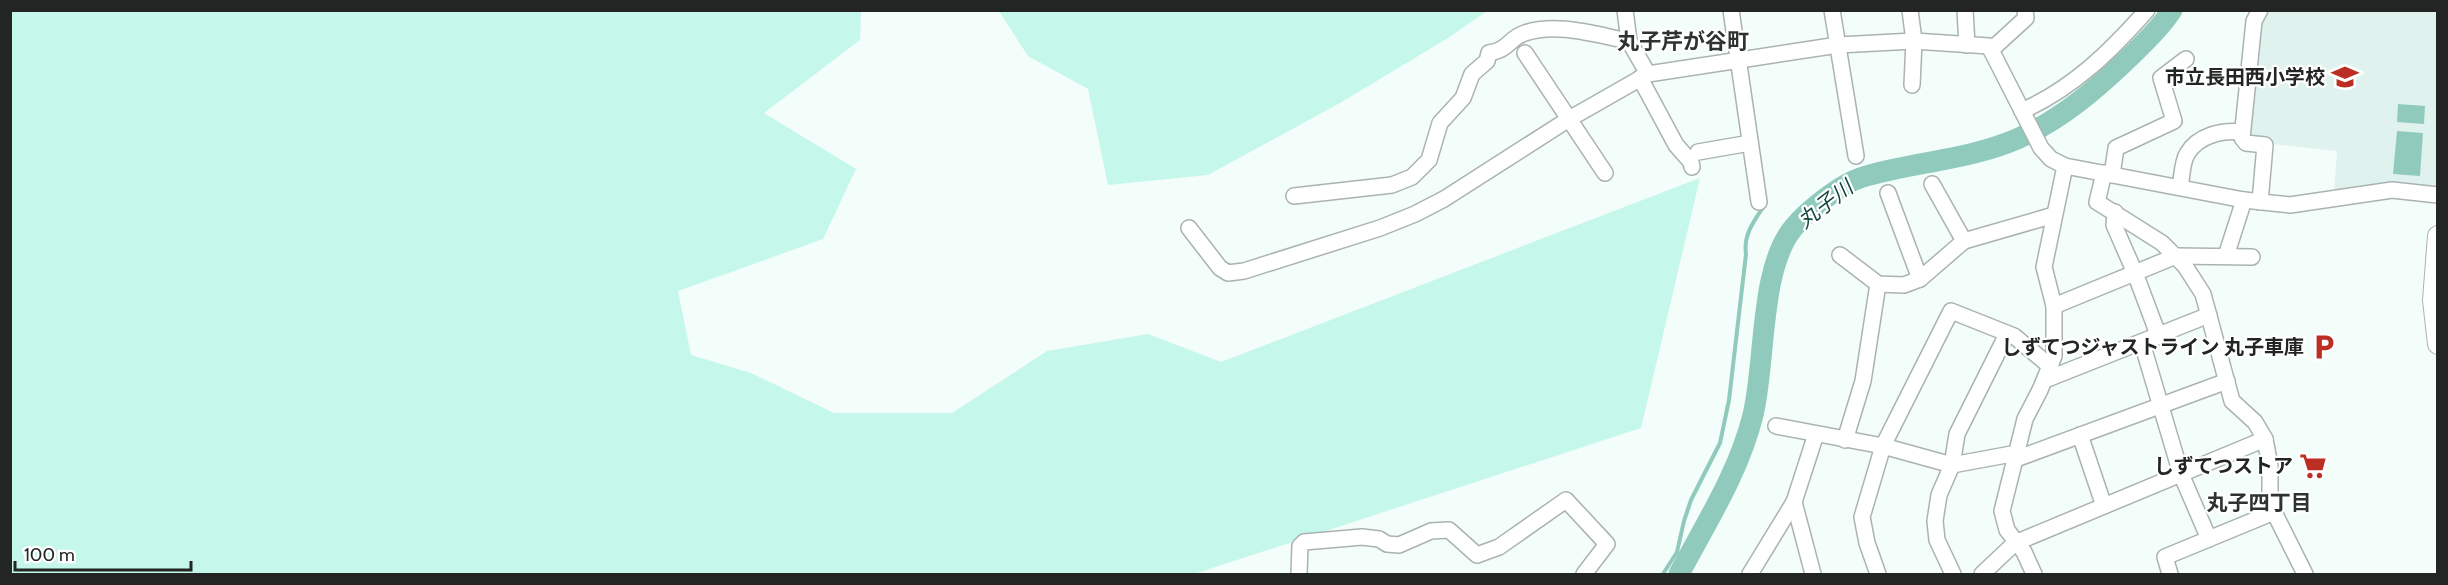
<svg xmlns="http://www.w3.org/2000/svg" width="2448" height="585" font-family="Cabin,'Noto Sans JP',sans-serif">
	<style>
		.built { fill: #e0f2ee }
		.green { fill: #c5f7eb }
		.water { fill: #90cabd }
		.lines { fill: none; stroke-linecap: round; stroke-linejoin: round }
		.stream { stroke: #90cabd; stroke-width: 4 }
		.river { stroke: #90cabd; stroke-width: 21 }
		.minor-casing { stroke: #aab3b1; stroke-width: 18 }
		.major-casing { stroke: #aab3b1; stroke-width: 22 }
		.minor { stroke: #fff; stroke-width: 15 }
		.major { stroke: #fff; stroke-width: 20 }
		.labels { text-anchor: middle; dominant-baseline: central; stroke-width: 4.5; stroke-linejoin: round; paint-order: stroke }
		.poi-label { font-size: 20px; font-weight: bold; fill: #222524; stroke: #fff; text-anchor: end }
		.water-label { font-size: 21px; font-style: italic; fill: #12463c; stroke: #fff }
		.neighbourhood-label { font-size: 21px; font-weight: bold; fill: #2c3331; stroke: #fff }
		.quarter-label { font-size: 22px; font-weight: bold; fill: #2c3331; stroke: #fff }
	</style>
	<rect width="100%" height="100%" fill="#f3fdfa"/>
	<path class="built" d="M 2262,11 L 2437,11 L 2436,188 L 2334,193 L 2337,151 L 2245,141 Z"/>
	<g class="green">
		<path d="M 10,11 L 861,11 L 860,40 L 764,113 L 856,169 L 823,239 L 678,291 L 691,355 L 751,373 L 834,413 L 952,413 L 1047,351 L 1148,334 L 1221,362 L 1700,178 L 1641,428 L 1194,574 L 11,574 Z"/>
		<path d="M 999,11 L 1487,11 L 1448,38 L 1340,103 L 1208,175 L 1108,185 L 1088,89 L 1028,56 Z"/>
	</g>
	<g class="water">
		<path d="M 2398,104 L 2425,106 L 2424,124 L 2397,122 Z"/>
		<path d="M 2397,131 L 2423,133 L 2420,176 L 2393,174 Z"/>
	</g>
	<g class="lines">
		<path class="stream" d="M 1663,574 L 1677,552 L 1684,521 L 1691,500 L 1720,443 L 1729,400 L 1746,254 C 1743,235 1754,221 1764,206"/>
		<path class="river" d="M 1679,574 C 1706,523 1739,472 1753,415 C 1766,362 1759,268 1794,227 C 1808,210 1842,183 1863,177 C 1913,162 1968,160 2017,139 C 2063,119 2100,86 2136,51 C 2149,38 2162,26 2172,10"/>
		<defs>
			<g id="minor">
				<path d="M 1625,10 L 1629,41 L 1648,74"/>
				<path d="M 1731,10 L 1759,202"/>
				<path d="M 1832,10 L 1856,156"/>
				<path d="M 1910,10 L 1914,41 L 1912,85"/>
				<path d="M 1965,10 L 1967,45"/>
				<path d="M 2260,10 L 2254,21 L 2242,138 L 2246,143 L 2265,145 L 2260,202"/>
				<path d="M 1991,50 L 2026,18 L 2025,10"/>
				<path d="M 1525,53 L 1605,173"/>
				<path d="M 1640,78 L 1676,145 L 1691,162 L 1692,167"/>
				<path d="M 2022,111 C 2073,88 2110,52 2147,10"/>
				<path d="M 1698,152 L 1750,143"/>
				<path d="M 2104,173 L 2097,202 L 2162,243 L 2185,266 L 2203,294 L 2232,401 L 2255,422 L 2265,439 L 2270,466 L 2270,501 L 2274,512 L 2305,574"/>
				<path d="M 2112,175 L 2116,148 L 2174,121 L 2161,78 L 2186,59"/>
				<path d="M 1932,184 L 1964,241"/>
				<path d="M 2180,187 C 2182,178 2182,162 2187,154 C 2198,135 2222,130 2242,132"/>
				<path d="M 1888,193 L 1920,279"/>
				<path d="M 1294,196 L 1392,185 L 1412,177 L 1429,160 L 1440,123 L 1463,98 L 1472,74 L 1487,61 L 1489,53 C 1509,50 1509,38 1525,33 C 1557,22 1596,35 1629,41"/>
				<path d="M 2115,212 L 2114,225 L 2135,273 L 2159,337"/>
				<path d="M 1189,228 L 1220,268 L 1228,273 L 1244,271 L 1380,228 L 1415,214 L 1444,199 L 1569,119 L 1648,74 L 1838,45 L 1914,41 L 1989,46 L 2041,148 L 2051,159 L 2065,166 L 2244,200 L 2290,205 L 2392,190 L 2438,195"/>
				<path d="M 1840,255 L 1878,284 L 1904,285 L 1920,279 L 1964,241 L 2054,215"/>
				<path d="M 2226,256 L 2244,200"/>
				<path d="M 2054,306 L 2176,256 L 2252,257"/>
				<path d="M 2142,343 L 2181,474 L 2209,539"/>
				<path d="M 2045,380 L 2209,315"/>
				<path d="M 1776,426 L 1883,446 L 1952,465 L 2017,453"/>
				<path d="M 2080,435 L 2104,506"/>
				<path d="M 1845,440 L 1863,381 L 1878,284"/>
				<path d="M 2016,459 L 2227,381"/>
				<path d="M 1794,502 L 1813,574"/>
				<path d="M 1299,574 L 1300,546 L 1304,542 L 1362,537 L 1379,539 L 1387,544 L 1399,545 L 1431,531 L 1449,530 L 1477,555 L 1499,547 L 1566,500 L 1607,544 L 1584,574"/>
				<path d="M 1750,574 L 1794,502 L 1816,434"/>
				<path d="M 1878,574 L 1867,543 L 1862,517 L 1883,446 L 1951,311 L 2014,336 L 2051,367"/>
				<path d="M 1953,574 L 1937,540 L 1935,521 L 1939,495 L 1952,465 L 1957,434 L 2007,334"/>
				<path d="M 1982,574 L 2015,543 L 2265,439"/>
				<path d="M 2034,574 L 2024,552 L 2007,530 L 2002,511 L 2025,419 L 2040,390 L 2054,356 L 2054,306 L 2044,267 L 2065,166"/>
				<path d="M 2170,574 L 2165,557 L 2274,512"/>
			</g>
			<path id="major" d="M 2438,236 L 2433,300 L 2438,344"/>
		</defs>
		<use href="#minor" class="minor-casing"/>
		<use href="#major" class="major-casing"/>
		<use href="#minor" class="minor"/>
		<use href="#major" class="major"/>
	</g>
	<defs>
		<symbol id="school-bare" viewBox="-9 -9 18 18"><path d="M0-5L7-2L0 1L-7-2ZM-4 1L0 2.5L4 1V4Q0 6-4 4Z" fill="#bc2e24" stroke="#fff" stroke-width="2.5" paint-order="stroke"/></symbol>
		<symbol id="parking-bare" viewBox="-9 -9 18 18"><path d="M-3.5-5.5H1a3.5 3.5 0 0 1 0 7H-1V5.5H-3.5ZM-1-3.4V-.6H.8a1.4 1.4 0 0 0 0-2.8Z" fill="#bc2e24" stroke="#fff" stroke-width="2.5" paint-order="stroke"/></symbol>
		<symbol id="supermarket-bare" viewBox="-9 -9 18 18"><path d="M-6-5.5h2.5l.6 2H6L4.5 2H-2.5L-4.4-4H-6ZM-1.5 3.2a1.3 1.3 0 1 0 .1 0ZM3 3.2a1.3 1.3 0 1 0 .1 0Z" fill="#bc2e24" stroke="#fff" stroke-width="2.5" paint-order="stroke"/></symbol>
	</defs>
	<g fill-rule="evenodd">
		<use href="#school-bare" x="2326" y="58" width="38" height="38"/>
		<use href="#parking-bare" x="2305" y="328" width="38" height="38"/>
		<use href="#supermarket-bare" x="2294" y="447" width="38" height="38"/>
	</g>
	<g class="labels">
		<g class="poi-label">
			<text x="2325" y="77">市立長田西小学校</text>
			<text x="2304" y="347">しずてつジャストライン 丸子車庫</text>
			<text x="2293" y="466">しずてつストア</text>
		</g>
		<g class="water-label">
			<text transform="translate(1825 204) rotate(-38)">丸子川</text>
		</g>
		<g class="neighbourhood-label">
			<text x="2259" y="502">丸子四丁目</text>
		</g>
		<g class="quarter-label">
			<text x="1683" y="41">丸子芹が谷町</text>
		</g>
	</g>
	<rect width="2448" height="585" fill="none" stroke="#222524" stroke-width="24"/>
	<path d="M15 561v9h176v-9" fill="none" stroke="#222524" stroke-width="3"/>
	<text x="24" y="561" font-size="18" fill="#222524" stroke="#ffffff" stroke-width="4.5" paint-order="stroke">100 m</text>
</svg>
